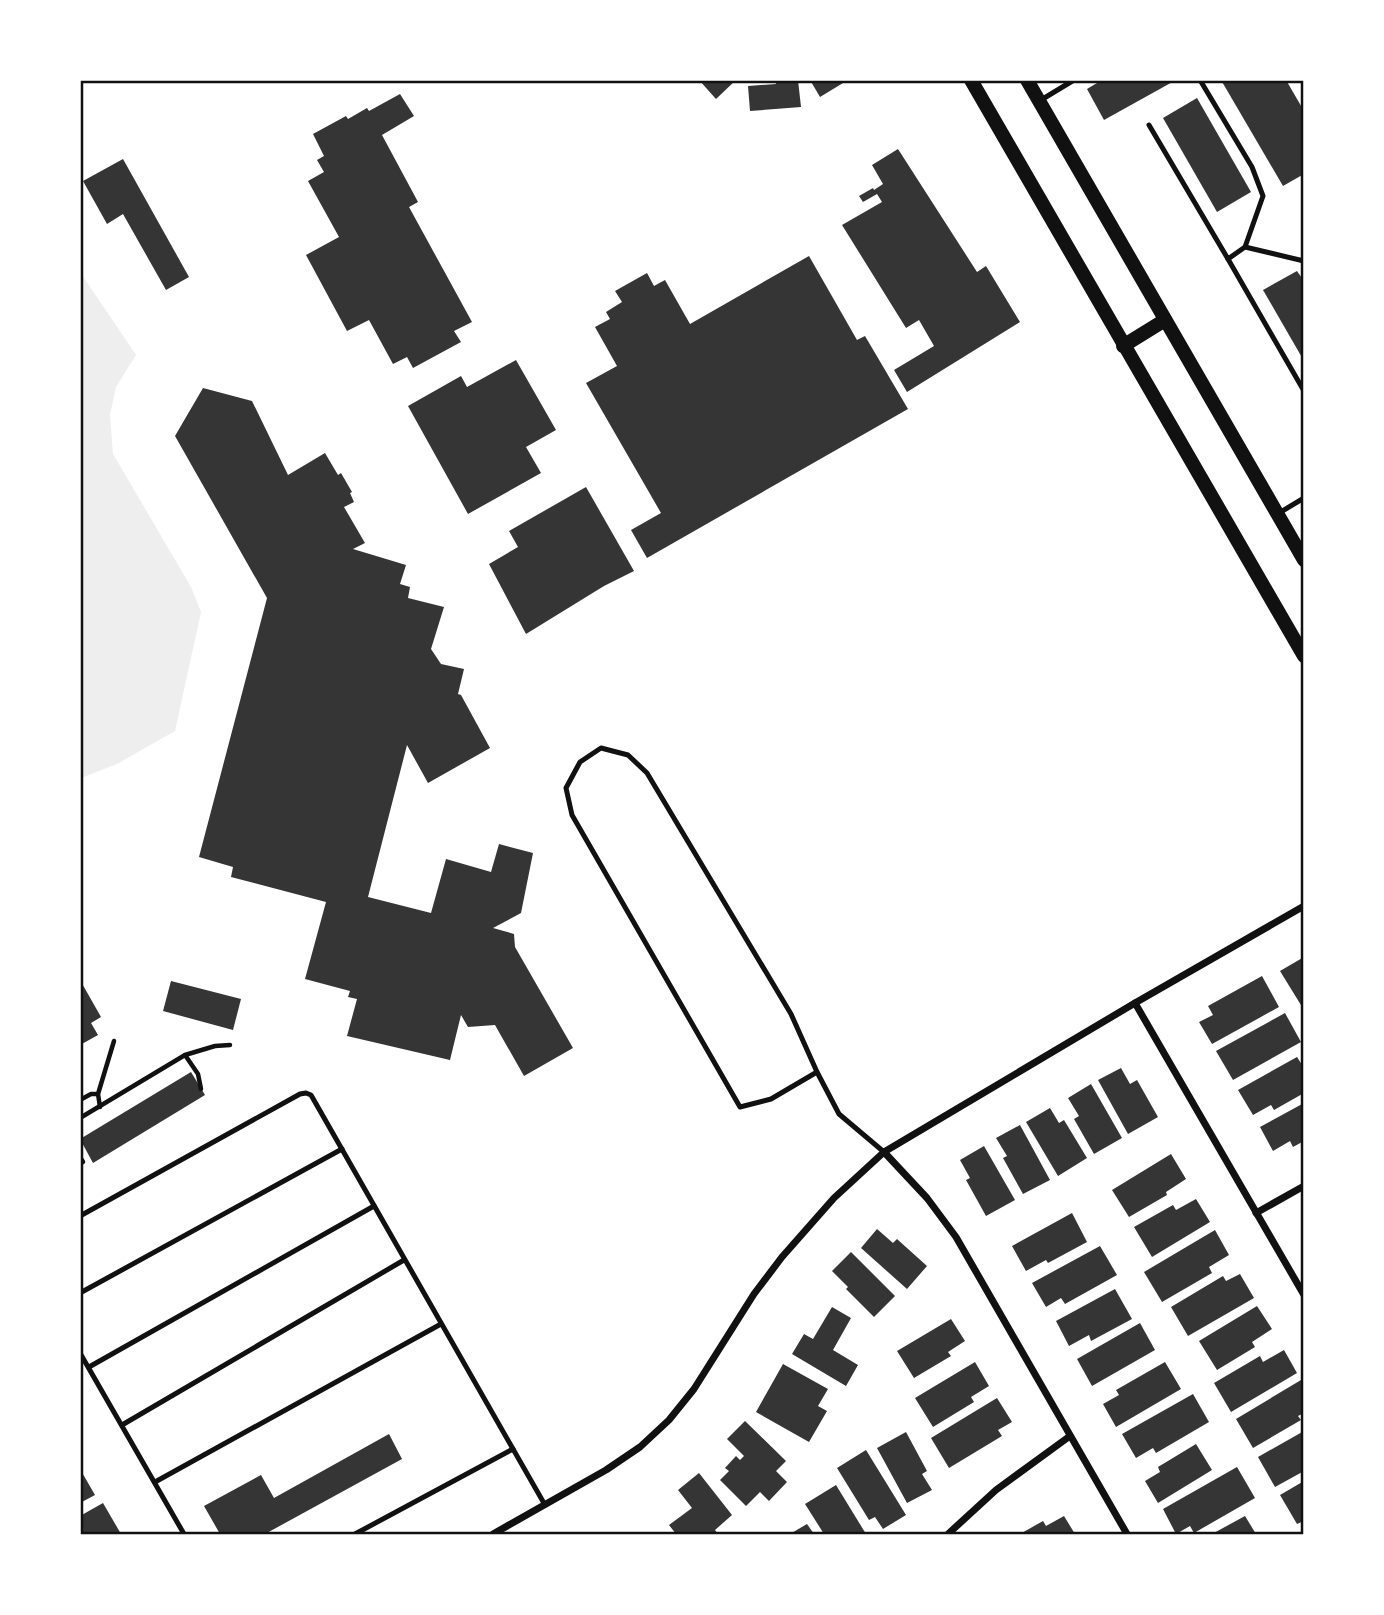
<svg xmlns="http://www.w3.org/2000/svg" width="1384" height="1615" font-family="Montserrat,sans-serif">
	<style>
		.green { fill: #eee }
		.building { fill: #353535 }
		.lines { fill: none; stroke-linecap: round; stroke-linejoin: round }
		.path { stroke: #111; stroke-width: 4.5 }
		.service { stroke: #111; stroke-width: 5 }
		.minor { stroke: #111; stroke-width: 7 }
		.secondary { stroke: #111; stroke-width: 14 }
		.neatline { fill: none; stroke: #111; stroke-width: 2.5 }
	</style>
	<rect width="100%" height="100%" fill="#fff"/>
	<path class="green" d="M 80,272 L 136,355 L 116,387 L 110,415 L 113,454 L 191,587 L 201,612 L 175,731 L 117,764 L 81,778 Z"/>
	<g class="building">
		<path d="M 699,80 L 736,80 L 716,99 Z"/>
		<path d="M 775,80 L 798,80 L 801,107 L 750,111 L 748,86 L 776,84 Z"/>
		<path d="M 810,80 L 848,80 L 820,97 Z"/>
		<path d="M 1102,80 L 1176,80 L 1104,120 L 1087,89 Z"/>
		<path d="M 1221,80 L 1286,80 L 1304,111 L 1304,174 L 1283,186 Z"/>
		<path d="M 400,94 L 414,116 L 382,135 L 418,202 L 409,207 L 472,322 L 454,331 L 461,342 L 413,368 L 407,357 L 393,364 L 369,320 L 347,331 L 306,255 L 339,237 L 308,181 L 324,172 L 317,160 L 324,156 L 313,134 L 346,116 L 348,119 L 367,108 L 369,111 Z"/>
		<path d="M 1197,98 L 1251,192 L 1217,212 L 1163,118 Z"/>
		<path d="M 898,149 L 977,272 L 986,266 L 1020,322 L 907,392 L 894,370 L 934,346 L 919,320 L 906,328 L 842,225 L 882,202 L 877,194 L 863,202 L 859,196 L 873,188 L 874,190 L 883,184 L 872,165 Z"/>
		<path d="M 123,159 L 189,277 L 166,290 L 123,214 L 107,224 L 83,181 Z"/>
		<path d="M 809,256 L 857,340 L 865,336 L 908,409 L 647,558 L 631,530 L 661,513 L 586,383 L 617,366 L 595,327 L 610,319 L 606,312 L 622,302 L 615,291 L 647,273 L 654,286 L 665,280 L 690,324 Z"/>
		<path d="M 1297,271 L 1304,281 L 1304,361 L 1263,290 Z"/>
		<path d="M 516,360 L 556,430 L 526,447 L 541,473 L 468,514 L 408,406 L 461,376 L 467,387 Z"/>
		<path d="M 203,388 L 252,401 L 288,475 L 325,453 L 338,475 L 341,473 L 352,492 L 350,493 L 354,502 L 344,507 L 365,543 L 353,549 L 406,565 L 400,584 L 410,587 L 408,598 L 444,607 L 431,649 L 441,664 L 464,669 L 458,694 L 461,695 L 490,748 L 428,783 L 407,745 L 368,897 L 431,913 L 446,859 L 491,872 L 499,844 L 533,853 L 521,913 L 493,928 L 514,934 L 515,947 L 573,1048 L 524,1076 L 495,1025 L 468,1027 L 461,1015 L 450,1060 L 347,1036 L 357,999 L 348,997 L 350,991 L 305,979 L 326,902 L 231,877 L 233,867 L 199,857 L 267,598 L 175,436 Z"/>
		<path d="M 586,487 L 634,571 L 604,586 L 526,634 L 489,564 L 518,547 L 509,531 Z"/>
		<path d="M 1304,957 L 1304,1010 L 1280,971 Z"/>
		<path d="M 1262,976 L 1279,1007 L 1212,1044 L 1199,1022 L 1213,1015 L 1208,1006 Z"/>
		<path d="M 80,980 L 101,1017 L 91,1023 L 98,1035 L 80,1045 Z"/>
		<path d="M 171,981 L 241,999 L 233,1030 L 163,1011 Z"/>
		<path d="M 1285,1013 L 1301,1042 L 1233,1080 L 1216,1051 Z"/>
		<path d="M 1297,1057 L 1304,1068 L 1304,1093 L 1274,1110 L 1271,1105 L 1253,1115 L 1238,1090 Z"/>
		<path d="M 1121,1068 L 1130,1084 L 1137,1080 L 1158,1117 L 1128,1134 L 1098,1080 Z"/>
		<path d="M 191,1072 L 205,1095 L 93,1163 L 80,1139 Z"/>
		<path d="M 1091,1084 L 1122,1138 L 1094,1154 L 1074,1119 L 1079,1116 L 1068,1098 Z"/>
		<path d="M 1304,1103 L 1304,1141 L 1293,1147 L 1290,1141 L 1273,1151 L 1260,1127 Z"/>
		<path d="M 1050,1108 L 1059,1123 L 1064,1120 L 1087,1158 L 1058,1176 L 1026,1122 Z"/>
		<path d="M 1020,1125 L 1050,1180 L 1023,1194 L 1003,1158 L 1007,1156 L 996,1138 Z"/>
		<path d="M 984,1146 L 1015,1200 L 986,1216 L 966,1180 L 970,1178 L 960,1160 Z"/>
		<path d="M 1171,1154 L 1186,1179 L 1166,1192 L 1167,1195 L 1129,1217 L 1112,1190 Z"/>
		<path d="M 1196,1199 L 1210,1222 L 1152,1257 L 1134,1227 L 1173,1205 L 1176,1210 Z"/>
		<path d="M 1072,1213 L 1087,1242 L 1048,1263 L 1046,1260 L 1026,1271 L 1012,1246 Z"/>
		<path d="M 877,1229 L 893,1243 L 897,1239 L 927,1266 L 907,1289 L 861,1248 Z"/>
		<path d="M 1215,1230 L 1229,1255 L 1209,1267 L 1212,1273 L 1162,1302 L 1144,1272 Z"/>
		<path d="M 1100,1246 L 1117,1275 L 1065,1304 L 1061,1298 L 1046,1307 L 1032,1283 Z"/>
		<path d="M 851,1252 L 895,1296 L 874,1317 L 846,1289 L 848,1287 L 832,1271 Z"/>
		<path d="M 1240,1274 L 1254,1298 L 1188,1336 L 1171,1307 L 1223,1276 L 1226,1281 Z"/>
		<path d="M 1115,1289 L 1132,1319 L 1091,1341 L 1089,1335 L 1069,1346 L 1056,1321 Z"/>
		<path d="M 1257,1306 L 1272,1329 L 1252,1342 L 1255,1347 L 1217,1370 L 1199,1341 Z"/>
		<path d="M 832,1307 L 851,1318 L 833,1350 L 858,1365 L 846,1386 L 792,1354 L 804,1334 L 813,1339 Z"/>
		<path d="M 951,1319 L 965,1341 L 948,1352 L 951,1356 L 914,1378 L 897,1351 Z"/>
		<path d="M 1140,1323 L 1155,1350 L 1092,1386 L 1077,1359 Z"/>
		<path d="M 1284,1350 L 1297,1373 L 1231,1412 L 1214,1383 L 1260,1356 L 1263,1362 Z"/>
		<path d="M 975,1362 L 989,1386 L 971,1397 L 974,1402 L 933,1427 L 915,1398 Z"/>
		<path d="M 1165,1362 L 1181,1389 L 1116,1427 L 1103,1404 L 1119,1395 L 1116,1390 Z"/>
		<path d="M 783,1364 L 828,1389 L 818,1406 L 827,1411 L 809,1442 L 756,1412 Z"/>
		<path d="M 1301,1380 L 1304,1384 L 1304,1413 L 1298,1416 L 1301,1420 L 1253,1448 L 1236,1419 Z"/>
		<path d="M 1193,1394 L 1209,1422 L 1156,1453 L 1153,1448 L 1136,1458 L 1122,1434 Z"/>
		<path d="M 997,1398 L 1012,1422 L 998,1430 L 1002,1436 L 949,1468 L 931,1438 Z"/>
		<path d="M 745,1421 L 786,1461 L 776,1471 L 787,1482 L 769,1501 L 760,1492 L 746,1506 L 720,1480 L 729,1471 L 725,1468 L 736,1456 L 740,1460 L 744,1456 L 727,1439 Z"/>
		<path d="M 1304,1431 L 1304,1471 L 1275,1487 L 1258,1457 Z"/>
		<path d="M 906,1432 L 927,1471 L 922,1474 L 932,1490 L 907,1503 L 877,1448 Z"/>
		<path d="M 389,1434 L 402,1459 L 265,1534 L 220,1534 L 204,1506 L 261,1475 L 274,1498 Z"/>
		<path d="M 1196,1444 L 1212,1470 L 1158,1503 L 1145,1481 L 1160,1472 L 1158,1467 Z"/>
		<path d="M 866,1450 L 906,1515 L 883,1529 L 875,1517 L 869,1520 L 837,1468 Z"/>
		<path d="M 1237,1467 L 1255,1498 L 1194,1533 L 1190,1526 L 1176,1534 L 1163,1509 Z"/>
		<path d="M 80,1469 L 95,1495 L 80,1503 Z"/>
		<path d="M 699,1473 L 732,1515 L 715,1530 L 718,1534 L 676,1534 L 669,1525 L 692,1508 L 678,1490 Z"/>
		<path d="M 1304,1481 L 1304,1521 L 1297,1524 L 1280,1495 Z"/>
		<path d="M 836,1485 L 866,1534 L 824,1534 L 805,1504 Z"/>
		<path d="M 103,1503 L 121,1534 L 80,1534 L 80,1516 Z"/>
		<path d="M 1064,1516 L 1075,1534 L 1020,1534 L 1043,1521 L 1046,1526 Z"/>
		<path d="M 1245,1516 L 1256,1534 L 1212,1534 Z"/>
		<path d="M 807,1524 L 814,1534 L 790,1534 Z"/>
	</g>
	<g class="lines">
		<g class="path">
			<path d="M 185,1055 L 198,1074 L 201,1089"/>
			<path d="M 80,1100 L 91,1094 L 98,1094"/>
			<path d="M 100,1107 L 98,1094 L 114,1041"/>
			<path d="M 80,1118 L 185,1055 L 215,1046 L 230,1045"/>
			<path d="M 80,1157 L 83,1162 L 80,1164"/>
		</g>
		<g class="service">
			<path d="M 1041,100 L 1074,80"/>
			<path d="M 1149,125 L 1228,259 L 1245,247 L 1263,196 L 1252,167 L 1200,80"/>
			<path d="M 1245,247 L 1304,261"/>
			<path d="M 1228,259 L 1304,391"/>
			<path d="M 1279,513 L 1304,498"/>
			<path d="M 817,1072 L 771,1099 L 740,1107 L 572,815 L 566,788 L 580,762 L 601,748 L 628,755 L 647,773 L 791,1014 L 817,1072 L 839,1114 L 884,1152"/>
			<path d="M 80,1216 L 300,1094 L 306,1093 L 311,1095 L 545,1505"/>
			<path d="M 80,1293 L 342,1149"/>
			<path d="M 80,1353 L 184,1534"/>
			<path d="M 89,1367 L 374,1206"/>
			<path d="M 122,1425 L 404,1260"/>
			<path d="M 155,1482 L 441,1324"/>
			<path d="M 355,1534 L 513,1449"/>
		</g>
		<g class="minor">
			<path d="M 1135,1003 L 1304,1295"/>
			<path d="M 884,1152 L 927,1198 L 956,1237 L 1127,1534"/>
			<path d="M 1256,1213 L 1304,1186"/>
			<path d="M 493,1534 L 606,1470 L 640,1447 L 669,1420 L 694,1389 L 754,1294 L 782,1257 L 834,1198 L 884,1152 L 1135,1003 L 1304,906"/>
			<path d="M 948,1534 L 996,1490 L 1070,1436"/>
		</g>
		<g class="secondary">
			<path d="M 971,80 L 1304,656"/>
			<path d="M 1027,80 L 1304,560"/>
			<path d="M 1123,346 L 1165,320"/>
		</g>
	</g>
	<rect width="1384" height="1615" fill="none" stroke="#ffffff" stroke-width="164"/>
	<rect x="82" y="82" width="1220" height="1451" class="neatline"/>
</svg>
